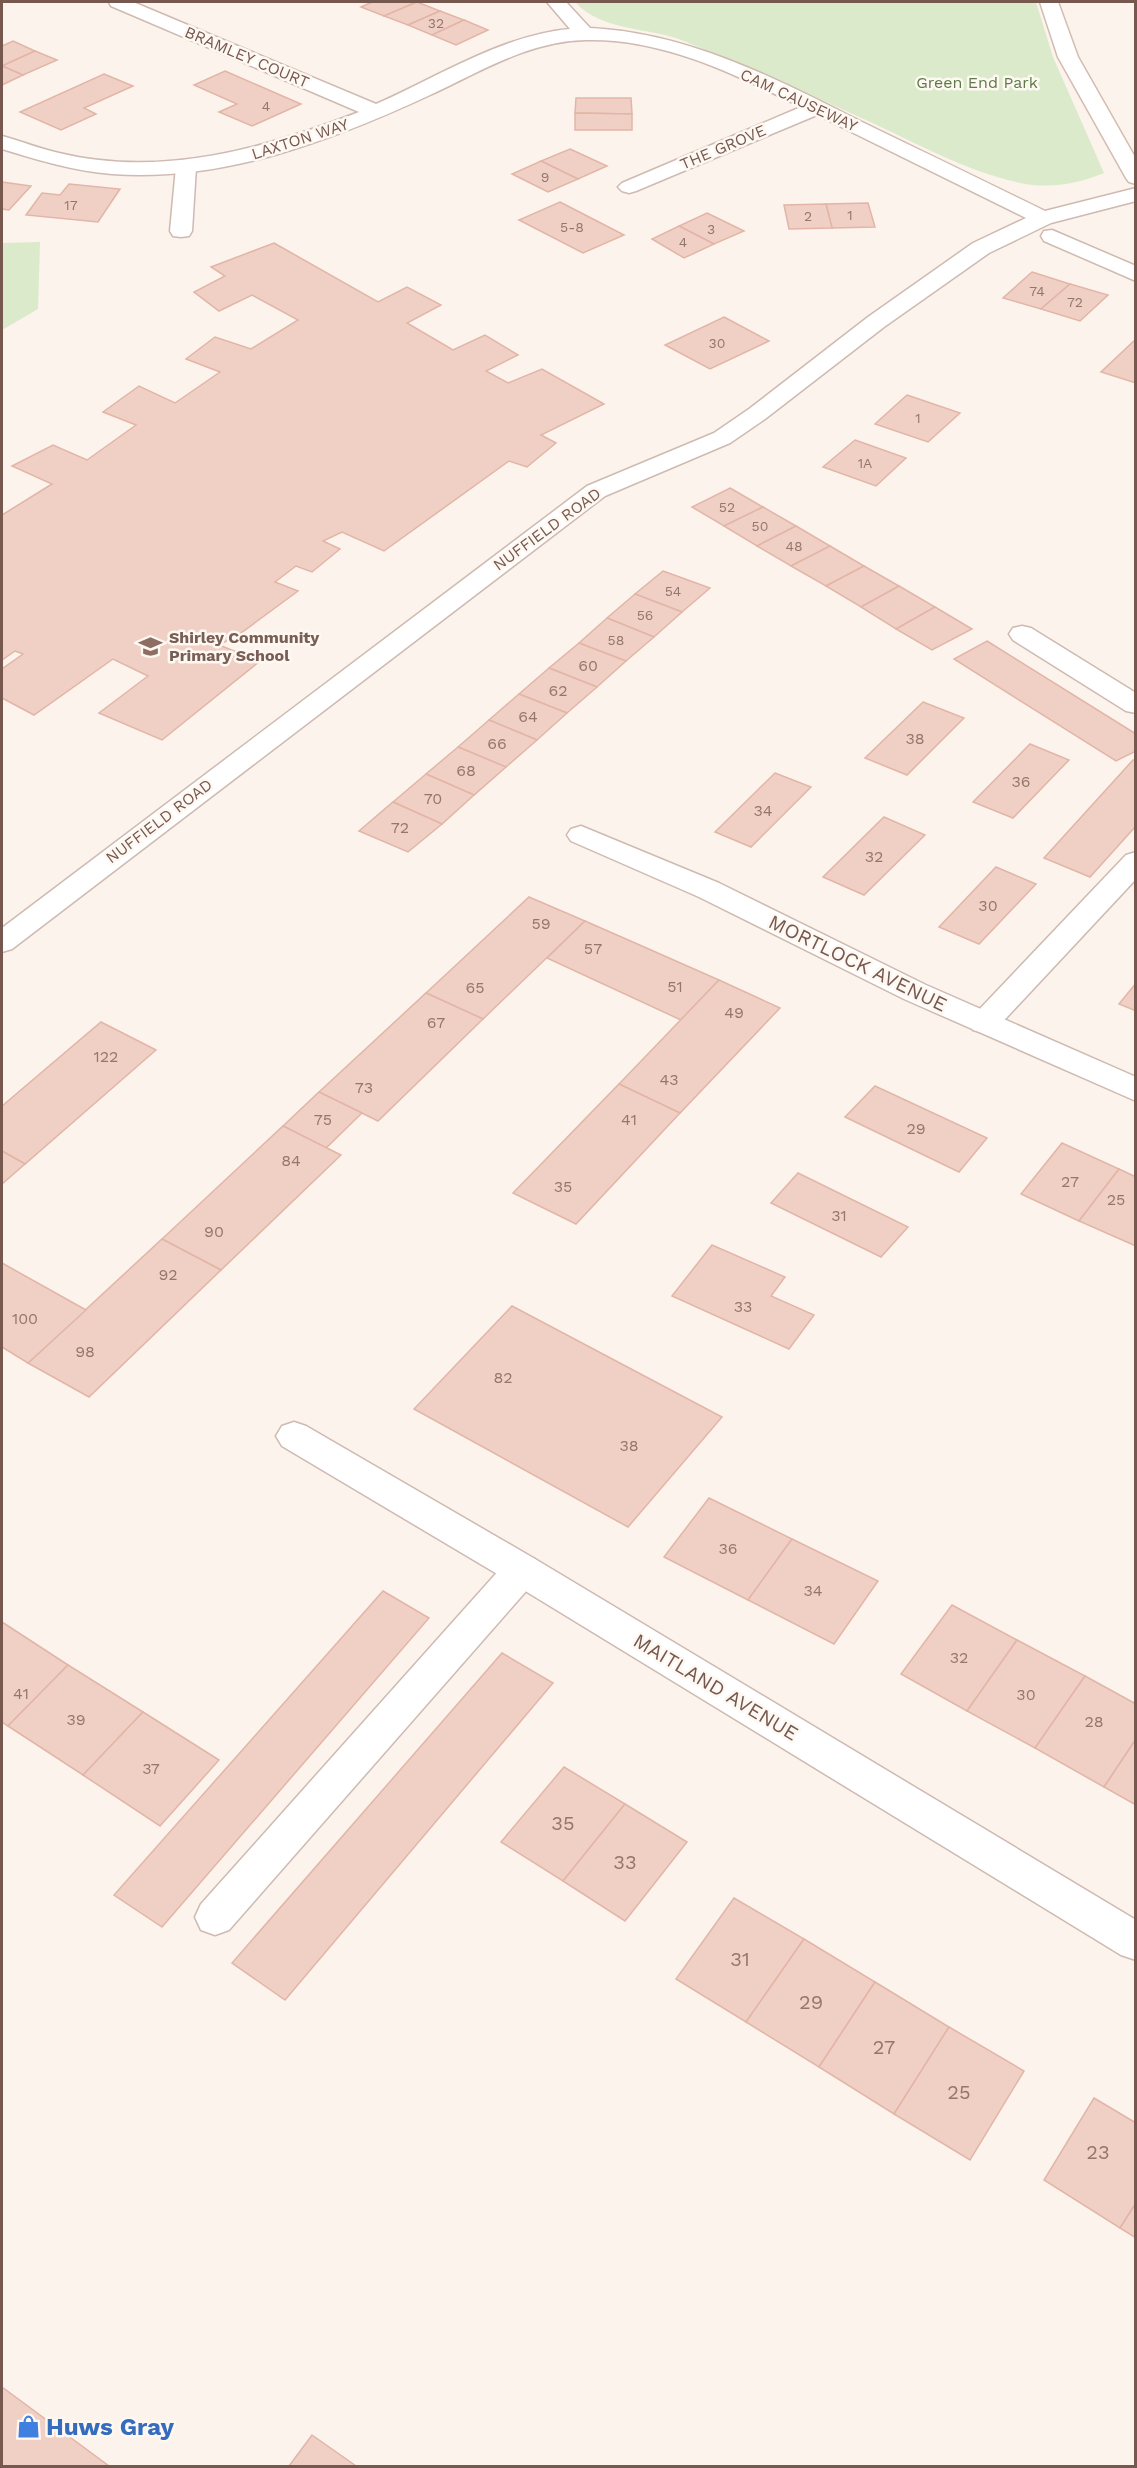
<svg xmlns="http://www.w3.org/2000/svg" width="1137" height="2468" font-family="'Work Sans',sans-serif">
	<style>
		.green { fill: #dbeaca }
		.building { fill: #f0d0c5; stroke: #e2b5a6; stroke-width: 1.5 }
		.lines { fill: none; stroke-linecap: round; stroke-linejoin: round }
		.lane-casing { stroke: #cebab1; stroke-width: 3 }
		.street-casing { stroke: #cebab1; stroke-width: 3 }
		.secondary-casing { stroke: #d4bcb1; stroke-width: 3 }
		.lane { fill: #fff; fill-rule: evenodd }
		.street { fill: #fff; fill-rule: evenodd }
		.secondary { fill: #fff; fill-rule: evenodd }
		.labels { text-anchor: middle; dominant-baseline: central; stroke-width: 5; stroke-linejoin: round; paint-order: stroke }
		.far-number-label { font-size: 14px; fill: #95766c }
		.far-street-label { font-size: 16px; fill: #77584f; stroke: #fef8f2 }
		.far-park-label { font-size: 16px; fill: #5e7b47; stroke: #fef8f2 }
		.far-education-label { font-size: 16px; font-weight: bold; fill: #785e54; stroke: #fef8f2; text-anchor: start }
		.number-label { font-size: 16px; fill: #95766c }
		.street-label { font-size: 20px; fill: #77584f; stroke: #fef8f2 }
		.near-number-label { font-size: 20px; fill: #95766c }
		.near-shop-label { font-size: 24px; font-weight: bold; fill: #366cbe; stroke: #fef8f2; text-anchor: start }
	</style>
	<rect width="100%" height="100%" fill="#fcf3ec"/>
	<g class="green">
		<path d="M 575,2 L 1036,2 L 1053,57 L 1104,173 C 1077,184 1049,189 1020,183 C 966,171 918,144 868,121 C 807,93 746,67 684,41 C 650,27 602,32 575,2 Z"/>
		<path d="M 40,242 L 38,309 L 2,330 L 2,243 Z"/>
	</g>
	<g class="building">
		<path d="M 372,2 L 417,2 L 384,16 L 361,7 Z"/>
		<path d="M 417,2 L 440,11 L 408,25 L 384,16 Z"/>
		<path d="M 440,11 L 464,20 L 432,35 L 408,25 Z"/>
		<path d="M 464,20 L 488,30 L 456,45 L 432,35 Z"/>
		<path d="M 13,41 L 35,51 L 2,66 L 2,46 Z"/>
		<path d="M 35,51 L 57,60 L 23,75 L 2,66 Z"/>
		<path d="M 2,66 L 23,75 L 2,85 Z"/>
		<path d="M 225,71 L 301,104 L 252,126 L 219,112 L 237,104 L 194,85 Z"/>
		<path d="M 104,74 L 133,86 L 84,108 L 96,114 L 61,130 L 20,112 Z"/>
		<path d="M 576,98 L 631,98 L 632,114 L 575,113 Z"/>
		<path d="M 575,113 L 632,114 L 632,130 L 575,130 Z"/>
		<path d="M 570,149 L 607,166 L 578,179 L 541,161 Z"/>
		<path d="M 541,161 L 578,179 L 548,192 L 512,174 Z"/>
		<path d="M 2,182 L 31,186 L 9,210 L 2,209 Z"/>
		<path d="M 69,184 L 120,189 L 98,222 L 26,215 L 42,193 L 60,195 Z"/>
		<path d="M 560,202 L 624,235 L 583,253 L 519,220 Z"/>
		<path d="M 868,203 L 875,227 L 832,228 L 826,204 Z"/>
		<path d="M 826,204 L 832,228 L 789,229 L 784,205 Z"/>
		<path d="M 707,213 L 744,231 L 714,244 L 679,226 Z"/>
		<path d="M 679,226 L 714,244 L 684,258 L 652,239 Z"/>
		<path d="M 274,243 L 378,302 L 407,287 L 441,305 L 407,323 L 453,350 L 485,335 L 518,355 L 486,371 L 508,383 L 542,369 L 604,404 L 541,435 L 556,443 L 527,467 L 509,461 L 384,551 L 342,532 L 323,541 L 340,549 L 312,572 L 296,566 L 275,582 L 298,591 L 241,633 L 219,645 L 260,661 L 162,740 L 99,713 L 148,676 L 113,659 L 34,715 L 2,698 L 2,669 L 23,654 L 15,651 L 2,660 L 2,515 L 52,484 L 12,466 L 53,445 L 87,460 L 136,425 L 103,412 L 139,386 L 175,403 L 220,372 L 186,359 L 215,337 L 251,349 L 298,320 L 252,295 L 219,311 L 194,292 L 225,276 L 211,267 Z"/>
		<path d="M 1032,272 L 1070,284 L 1041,309 L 1003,298 Z"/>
		<path d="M 1070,284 L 1108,295 L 1080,321 L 1041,309 Z"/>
		<path d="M 724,317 L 769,341 L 710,369 L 665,345 Z"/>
		<path d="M 1136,339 L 1136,383 L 1101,372 Z"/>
		<path d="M 907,395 L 960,413 L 928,442 L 875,424 Z"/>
		<path d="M 855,440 L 906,458 L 876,486 L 823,467 Z"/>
		<path d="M 730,488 L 763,507 L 724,526 L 692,507 Z"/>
		<path d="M 763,507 L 796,526 L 757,546 L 724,526 Z"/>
		<path d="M 796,526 L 830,546 L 791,566 L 757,546 Z"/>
		<path d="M 830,546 L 864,566 L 826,586 L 791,566 Z"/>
		<path d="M 864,566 L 899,586 L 861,607 L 826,586 Z"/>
		<path d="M 663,571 L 710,588 L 682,612 L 635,594 Z"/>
		<path d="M 899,586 L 935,607 L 896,629 L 861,607 Z"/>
		<path d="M 635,594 L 682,612 L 654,637 L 607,618 Z"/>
		<path d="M 935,607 L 972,629 L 932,650 L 896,629 Z"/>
		<path d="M 607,618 L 654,637 L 626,661 L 579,643 Z"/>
		<path d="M 987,641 L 1136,734 L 1136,751 L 1116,761 L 954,659 Z"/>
		<path d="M 579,643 L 626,661 L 597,687 L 549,668 Z"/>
		<path d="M 549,668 L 597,687 L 567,713 L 519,694 Z"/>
		<path d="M 519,694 L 567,713 L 537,740 L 489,720 Z"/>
		<path d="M 923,702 L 964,718 L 907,775 L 865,758 Z"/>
		<path d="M 489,720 L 537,740 L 506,767 L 458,747 Z"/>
		<path d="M 1030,744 L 1069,760 L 1013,818 L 973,802 Z"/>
		<path d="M 458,747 L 506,767 L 474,795 L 426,774 Z"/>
		<path d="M 1133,760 L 1136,760 L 1136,826 L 1090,877 L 1044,858 Z"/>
		<path d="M 775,773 L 811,787 L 751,847 L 715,832 Z"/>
		<path d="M 426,774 L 474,795 L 442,824 L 393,802 Z"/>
		<path d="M 393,802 L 442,824 L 408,852 L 359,831 Z"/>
		<path d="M 884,817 L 925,835 L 864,895 L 823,877 Z"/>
		<path d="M 996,867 L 1036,884 L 979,944 L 939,927 Z"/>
		<path d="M 529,897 L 585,921 L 483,1019 L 426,993 Z"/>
		<path d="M 585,921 L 651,950 L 719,980 L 681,1020 L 547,958 Z"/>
		<path d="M 719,980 L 780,1008 L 680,1113 L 619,1084 Z"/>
		<path d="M 1136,983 L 1136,1011 L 1119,1004 Z"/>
		<path d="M 426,993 L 483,1019 L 378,1121 L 319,1092 Z"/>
		<path d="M 101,1022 L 156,1050 L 25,1164 L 2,1151 L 2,1106 Z"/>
		<path d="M 619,1084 L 680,1113 L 576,1224 L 513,1193 Z"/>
		<path d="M 875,1086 L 987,1138 L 959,1172 L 845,1117 Z"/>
		<path d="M 319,1092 L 362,1113 L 326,1148 L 283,1126 Z"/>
		<path d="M 283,1126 L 341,1155 L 221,1270 L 162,1239 Z"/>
		<path d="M 1062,1143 L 1119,1169 L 1079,1221 L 1021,1194 Z"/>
		<path d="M 2,1151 L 25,1164 L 2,1184 Z"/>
		<path d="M 1119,1169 L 1136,1177 L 1136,1246 L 1079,1221 Z"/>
		<path d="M 798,1173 L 908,1227 L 881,1257 L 771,1203 Z"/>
		<path d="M 162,1239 L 221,1270 L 89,1397 L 28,1363 Z"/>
		<path d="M 712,1245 L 785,1277 L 771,1296 L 814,1315 L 789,1349 L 672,1296 Z"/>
		<path d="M 2,1263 L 86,1310 L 28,1363 L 2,1347 Z"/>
		<path d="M 512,1306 L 722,1417 L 628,1527 L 414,1409 Z"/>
		<path d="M 709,1498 L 792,1539 L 748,1600 L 664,1557 Z"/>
		<path d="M 792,1539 L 878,1581 L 834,1644 L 748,1600 Z"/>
		<path d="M 383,1591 L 429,1618 L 162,1927 L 114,1895 Z"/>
		<path d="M 952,1605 L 1017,1640 L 967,1711 L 901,1674 Z"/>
		<path d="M 2,1622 L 68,1665 L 8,1726 L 2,1722 Z"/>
		<path d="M 1017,1640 L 1085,1676 L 1035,1748 L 967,1711 Z"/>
		<path d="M 502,1653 L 553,1683 L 285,2000 L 232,1963 Z"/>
		<path d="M 68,1665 L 143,1712 L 83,1775 L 8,1726 Z"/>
		<path d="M 1085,1676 L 1136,1704 L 1136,1739 L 1104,1787 L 1035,1748 Z"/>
		<path d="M 143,1712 L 219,1760 L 160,1826 L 83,1775 Z"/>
		<path d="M 1136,1739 L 1136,1805 L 1104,1787 Z"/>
		<path d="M 564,1767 L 625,1804 L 563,1881 L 501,1842 Z"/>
		<path d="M 625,1804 L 687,1842 L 625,1921 L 563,1881 Z"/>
		<path d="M 734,1898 L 804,1939 L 746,2022 L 676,1979 Z"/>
		<path d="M 804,1939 L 875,1982 L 819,2067 L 746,2022 Z"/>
		<path d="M 875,1982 L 949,2027 L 894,2114 L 819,2067 Z"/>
		<path d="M 949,2027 L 1024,2071 L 970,2160 L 894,2114 Z"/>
		<path d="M 1094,2098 L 1136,2123 L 1136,2203 L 1120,2228 L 1044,2180 Z"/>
		<path d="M 1136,2203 L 1136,2238 L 1120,2228 Z"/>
		<path d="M 2,2387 L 109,2466 L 2,2466 Z"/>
		<path d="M 312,2435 L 356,2466 L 289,2466 Z"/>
	</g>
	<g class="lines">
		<defs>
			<g id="lane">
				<path d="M 186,161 L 193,163 L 196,167 L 192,231 L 189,236 L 181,237 L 173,236 L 170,231 L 176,167 L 179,163 Z"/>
				<path d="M 1052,230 L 1136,266 L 1136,281 L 1044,241 L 1041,236 L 1044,231 Z"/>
				<path d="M 1022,626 L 1031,628 L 1136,693 L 1136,713 L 1126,711 L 1013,640 L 1009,634 L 1013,628 Z"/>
				<path d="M 1136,852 L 1136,879 L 995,1030 L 984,1033 L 973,1030 L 969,1023 L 973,1016 L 1126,855 Z"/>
				<path d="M 522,1555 L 535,1559 L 540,1570 L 535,1581 L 229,1930 L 215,1935 L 201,1930 L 195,1917 L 201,1904 L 509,1559 Z"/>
			</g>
			<g id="street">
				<path d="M 109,2 L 133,2 L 376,104 C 438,77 502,35 570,29 L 547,2 L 566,2 L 590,28 C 689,33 774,78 860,121 C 922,151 984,181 1045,211 L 1136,188 L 1136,201 L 1051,223 L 989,253 L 884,327 L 765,419 L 730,443 L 605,496 L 12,949 L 2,952 L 2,928 L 587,486 L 714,433 L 749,409 L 868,317 L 973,243 L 1026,218 L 817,115 L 636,191 L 629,193 L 622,191 L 618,187 L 622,183 L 801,107 C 735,74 662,38 586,40 C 529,41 480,72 430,95 C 331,141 223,182 112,174 C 74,171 38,160 2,149 L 2,136 C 21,141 40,149 59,153 C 161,178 264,149 359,112 L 111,6 Z"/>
				<path d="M 581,826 L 719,883 L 926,985 L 1136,1077 L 1136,1101 L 904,999 L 699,897 L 571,841 L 567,835 L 571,829 Z"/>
				<path d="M 294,1422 L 306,1426 L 535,1559 L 1136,1920 L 1136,1960 L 1121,1955 L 509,1581 L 282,1446 L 276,1436 L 282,1426 Z"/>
			</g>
			<path id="secondary" d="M 1040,2 L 1058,2 L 1078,57 L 1136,159 L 1136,184 L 1129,182 L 1126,178 L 1058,57 Z"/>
		</defs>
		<use href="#lane" class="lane-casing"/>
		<use href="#street" class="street-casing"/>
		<use href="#secondary" class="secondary-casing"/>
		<use href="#lane" class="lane"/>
		<use href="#street" class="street"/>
		<use href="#secondary" class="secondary"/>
	</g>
	<defs>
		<symbol id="school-bare" viewBox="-9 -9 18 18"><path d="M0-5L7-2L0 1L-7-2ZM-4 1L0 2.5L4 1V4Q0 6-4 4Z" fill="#8d6e63" stroke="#fef8f2" stroke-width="2.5" paint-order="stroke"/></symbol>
		<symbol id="shop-bare" viewBox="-9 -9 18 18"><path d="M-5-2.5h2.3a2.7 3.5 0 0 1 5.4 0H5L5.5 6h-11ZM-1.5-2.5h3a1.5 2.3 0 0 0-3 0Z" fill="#3f7fe0" stroke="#fef8f2" stroke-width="2.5" paint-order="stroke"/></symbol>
	</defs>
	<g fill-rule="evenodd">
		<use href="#school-bare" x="134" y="630" width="33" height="33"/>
		<use href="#shop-bare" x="12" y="2410" width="33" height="33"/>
	</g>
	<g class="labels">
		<g class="far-number-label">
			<text x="436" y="23">32</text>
			<text x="266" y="106">4</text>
			<text x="545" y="177">9</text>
			<text x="71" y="205">17</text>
			<text x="850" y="215">1</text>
			<text x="808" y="216">2</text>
			<text x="572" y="227">5-8</text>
			<text x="711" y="229">3</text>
			<text x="683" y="242">4</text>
			<text x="1037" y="291">74</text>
			<text x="1075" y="302">72</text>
			<text x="717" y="343">30</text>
			<text x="918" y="418">1</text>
			<text x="865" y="463">1A</text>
			<text x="727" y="507">52</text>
			<text x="760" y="526">50</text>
			<text x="794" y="546">48</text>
			<text x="673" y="591">54</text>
			<text x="645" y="615">56</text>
			<text x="616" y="640">58</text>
		</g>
		<g class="far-street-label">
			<text transform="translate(247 57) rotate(23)">BRAMLEY COURT</text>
			<text transform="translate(799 100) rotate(25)">CAM CAUSEWAY</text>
			<text transform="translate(300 139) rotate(-18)">LAXTON WAY</text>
			<text transform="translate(723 147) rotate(-23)">THE GROVE</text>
			<text transform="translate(547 529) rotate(-36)">NUFFIELD ROAD</text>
			<text transform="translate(159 821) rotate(-37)">NUFFIELD ROAD</text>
		</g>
		<g class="far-park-label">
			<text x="977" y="82">Green End Park</text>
		</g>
		<g class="far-education-label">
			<text x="169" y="637">Shirley Community<tspan x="169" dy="18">Primary School</tspan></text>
		</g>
		<g class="number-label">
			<text x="588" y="665">60</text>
			<text x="558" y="690">62</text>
			<text x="528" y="716">64</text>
			<text x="915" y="738">38</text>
			<text x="497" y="743">66</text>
			<text x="466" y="770">68</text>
			<text x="1021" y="781">36</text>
			<text x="433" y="798">70</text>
			<text x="763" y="810">34</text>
			<text x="400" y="827">72</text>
			<text x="874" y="856">32</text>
			<text x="988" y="905">30</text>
			<text x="541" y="923">59</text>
			<text x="593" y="948">57</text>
			<text x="675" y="986">51</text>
			<text x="475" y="987">65</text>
			<text x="734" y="1012">49</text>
			<text x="436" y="1022">67</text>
			<text x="106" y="1056">122</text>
			<text x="669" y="1079">43</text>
			<text x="364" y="1087">73</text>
			<text x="323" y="1119">75</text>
			<text x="629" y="1119">41</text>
			<text x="916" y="1128">29</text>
			<text x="291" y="1160">84</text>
			<text x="1070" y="1181">27</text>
			<text x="563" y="1186">35</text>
			<text x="1116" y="1199">25</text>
			<text x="839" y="1215">31</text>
			<text x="214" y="1231">90</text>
			<text x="168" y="1274">92</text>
			<text x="743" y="1306">33</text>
			<text x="25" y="1318">100</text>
			<text x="85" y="1351">98</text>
			<text x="503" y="1377">82</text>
			<text x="629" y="1445">38</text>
			<text x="728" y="1548">36</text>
			<text x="813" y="1590">34</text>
			<text x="959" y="1657">32</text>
			<text x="21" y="1693">41</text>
			<text x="1026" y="1694">30</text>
			<text x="76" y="1719">39</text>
			<text x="1094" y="1721">28</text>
			<text x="151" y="1768">37</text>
		</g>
		<g class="street-label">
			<text transform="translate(858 963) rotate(26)">MORTLOCK AVENUE</text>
			<text transform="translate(716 1687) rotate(31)">MAITLAND AVENUE</text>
		</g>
		<g class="near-number-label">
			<text x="563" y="1823">35</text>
			<text x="625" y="1862">33</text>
			<text x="740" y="1959">31</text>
			<text x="811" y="2002">29</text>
			<text x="884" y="2047">27</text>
			<text x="959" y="2092">25</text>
			<text x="1098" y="2152">23</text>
		</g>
		<g class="near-shop-label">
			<text x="46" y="2427">Huws Gray</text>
		</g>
	</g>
	<rect width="1137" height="2468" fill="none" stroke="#77584f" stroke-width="6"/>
</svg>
